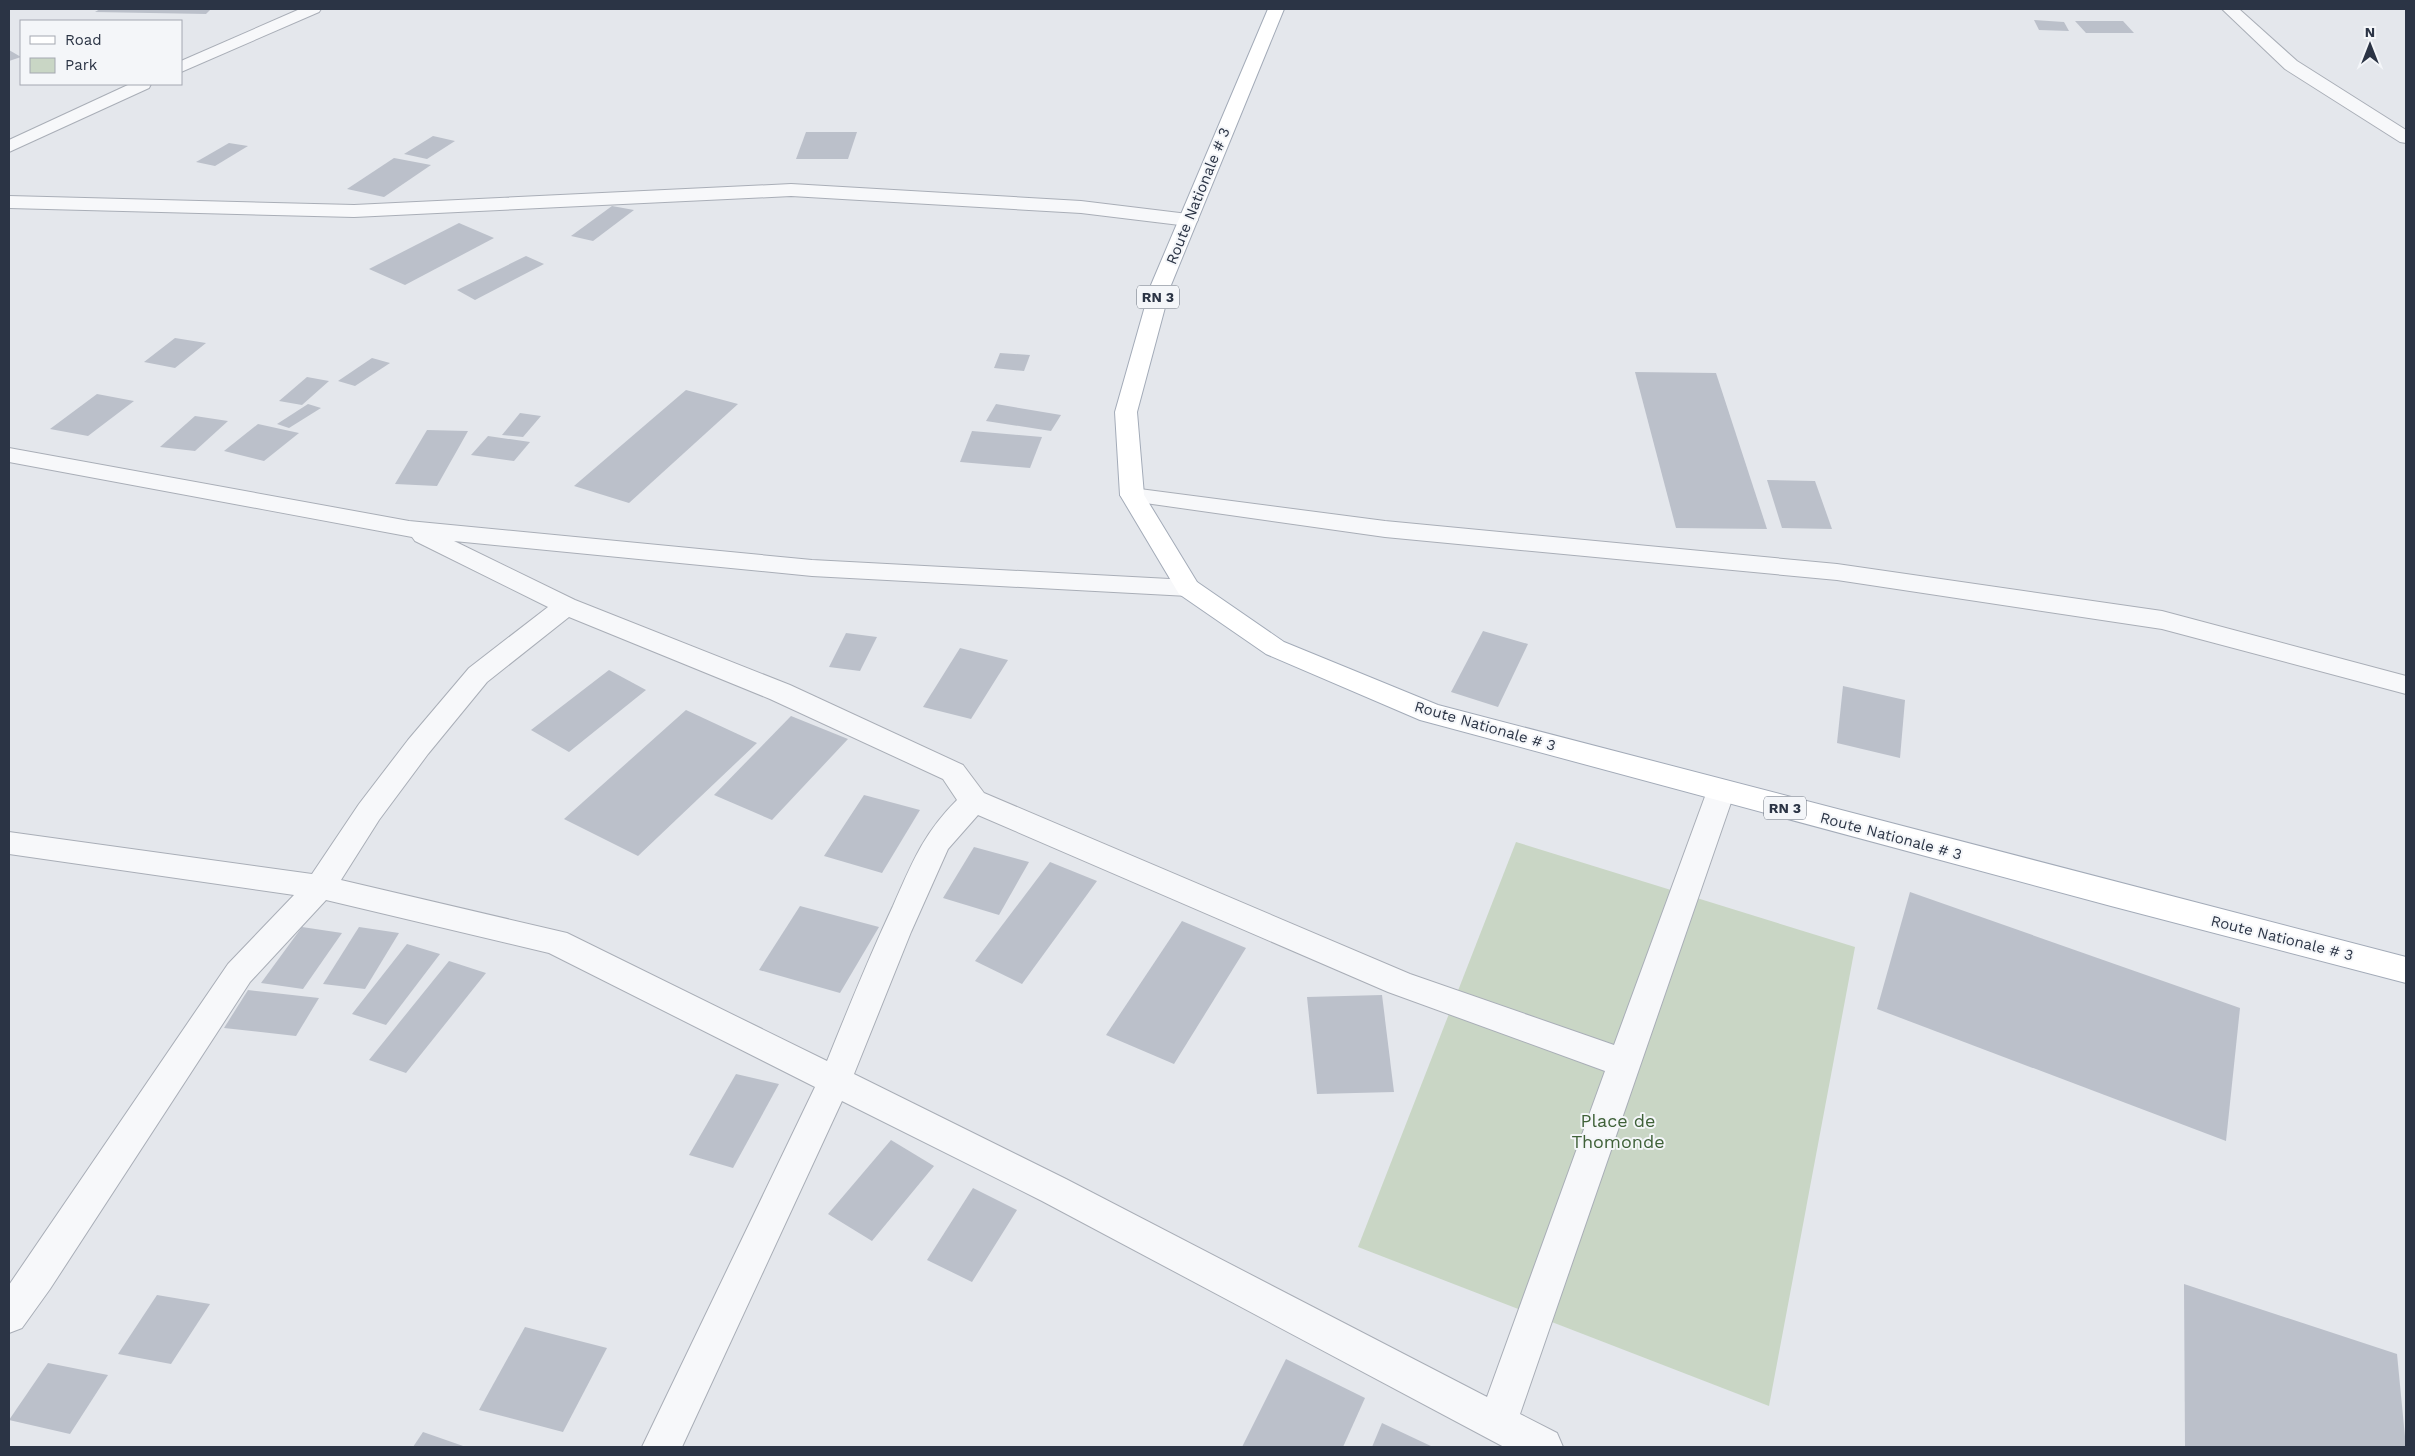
<svg xmlns="http://www.w3.org/2000/svg" width="2415" height="1456" font-family="'Work Sans',sans-serif">
	<style>
		.green { fill: #c9d6c5 }
		.building { fill: #bbc0ca }
		.lines { fill: none; stroke-linecap: round; stroke-linejoin: round }
		.street-casing { stroke: #a9aeb7; stroke-width: 2 }
		.primary-casing { stroke: #a3abb8; stroke-width: 2 }
		.street { fill: #f7f8fa; fill-rule: evenodd }
		.primary { fill: #fff; fill-rule: evenodd }
		.labels { text-anchor: middle; dominant-baseline: central; stroke-width: 4; stroke-linejoin: round; paint-order: stroke }
		.shield { fill: #f4f6f9; stroke: #676e7b; stroke-width: 1 }
		.shield-label { font-size: 14px; font-weight: bold; fill: #2b3445 }
		.street-label { font-size: 15px; fill: #2b3445; stroke: #f4f6f9 }
		.near-park-label { font-size: 18px; fill: #3f6138; stroke: #f4f6f9 }
	</style>
	<rect width="100%" height="100%" fill="#e4e7ec"/>
	<path class="green" d="M 1516,842 L 1855,947 L 1769,1406 L 1358,1247 Z"/>
	<g class="building">
		<path d="M 100,9 L 211,9 L 206,14 L 95,12 Z"/>
		<path d="M 2034,20 L 2064,22 L 2069,31 L 2039,30 Z"/>
		<path d="M 2075,21 L 2123,21 L 2134,33 L 2086,33 Z"/>
		<path d="M 9,50 L 21,57 L 9,61 Z"/>
		<path d="M 806,132 L 857,132 L 848,159 L 796,159 Z"/>
		<path d="M 433,136 L 455,141 L 427,159 L 404,154 Z"/>
		<path d="M 229,143 L 248,146 L 215,166 L 196,162 Z"/>
		<path d="M 394,158 L 431,165 L 384,197 L 347,189 Z"/>
		<path d="M 612,206 L 634,210 L 593,241 L 571,236 Z"/>
		<path d="M 459,223 L 494,238 L 405,285 L 369,269 Z"/>
		<path d="M 526,256 L 544,264 L 475,300 L 457,290 Z"/>
		<path d="M 175,338 L 206,343 L 175,368 L 144,362 Z"/>
		<path d="M 1000,353 L 1030,355 L 1024,371 L 994,368 Z"/>
		<path d="M 372,358 L 390,363 L 355,386 L 338,381 Z"/>
		<path d="M 1635,372 L 1716,373 L 1767,529 L 1676,528 Z"/>
		<path d="M 307,377 L 329,381 L 302,405 L 279,401 Z"/>
		<path d="M 686,390 L 738,404 L 629,503 L 574,486 Z"/>
		<path d="M 97,394 L 134,401 L 88,436 L 50,429 Z"/>
		<path d="M 308,404 L 321,408 L 289,428 L 277,424 Z"/>
		<path d="M 996,404 L 1061,415 L 1051,431 L 986,421 Z"/>
		<path d="M 520,413 L 541,416 L 523,437 L 502,435 Z"/>
		<path d="M 195,416 L 228,421 L 195,451 L 160,447 Z"/>
		<path d="M 258,424 L 299,433 L 264,461 L 224,451 Z"/>
		<path d="M 427,430 L 468,431 L 437,486 L 395,484 Z"/>
		<path d="M 972,431 L 1042,437 L 1030,468 L 960,462 Z"/>
		<path d="M 488,436 L 530,442 L 514,461 L 471,455 Z"/>
		<path d="M 1767,480 L 1815,481 L 1832,529 L 1782,528 Z"/>
		<path d="M 1483,631 L 1528,644 L 1498,707 L 1451,692 Z"/>
		<path d="M 846,633 L 877,637 L 860,671 L 829,667 Z"/>
		<path d="M 960,648 L 1008,660 L 971,719 L 923,707 Z"/>
		<path d="M 609,670 L 646,690 L 569,752 L 531,730 Z"/>
		<path d="M 1843,686 L 1905,700 L 1900,758 L 1837,743 Z"/>
		<path d="M 686,710 L 757,743 L 638,856 L 564,819 Z"/>
		<path d="M 791,716 L 848,739 L 772,820 L 714,795 Z"/>
		<path d="M 864,795 L 920,810 L 882,873 L 824,856 Z"/>
		<path d="M 974,847 L 1029,862 L 999,915 L 943,898 Z"/>
		<path d="M 1050,862 L 1097,881 L 1022,984 L 975,961 Z"/>
		<path d="M 1910,892 L 2240,1008 L 2226,1141 L 1877,1009 Z"/>
		<path d="M 800,906 L 879,927 L 840,993 L 759,970 Z"/>
		<path d="M 1182,921 L 1246,948 L 1174,1064 L 1106,1035 Z"/>
		<path d="M 302,927 L 342,933 L 303,989 L 261,983 Z"/>
		<path d="M 359,927 L 399,933 L 365,989 L 323,984 Z"/>
		<path d="M 407,944 L 440,954 L 386,1025 L 352,1014 Z"/>
		<path d="M 449,961 L 486,973 L 406,1073 L 369,1060 Z"/>
		<path d="M 248,990 L 319,998 L 296,1036 L 224,1028 Z"/>
		<path d="M 1382,995 L 1394,1092 L 1317,1094 L 1307,997 Z"/>
		<path d="M 736,1074 L 779,1084 L 733,1168 L 689,1155 Z"/>
		<path d="M 891,1140 L 934,1166 L 872,1241 L 828,1214 Z"/>
		<path d="M 973,1188 L 1017,1210 L 972,1282 L 927,1260 Z"/>
		<path d="M 2184,1284 L 2397,1354 L 2406,1447 L 2185,1447 Z"/>
		<path d="M 157,1295 L 210,1304 L 171,1364 L 118,1354 Z"/>
		<path d="M 525,1327 L 607,1348 L 563,1432 L 479,1410 Z"/>
		<path d="M 1286,1359 L 1365,1398 L 1343,1447 L 1242,1447 Z"/>
		<path d="M 48,1363 L 108,1375 L 70,1434 L 9,1420 Z"/>
		<path d="M 1382,1423 L 1433,1447 L 1372,1447 Z"/>
		<path d="M 423,1432 L 466,1447 L 413,1447 Z"/>
	</g>
	<g class="lines">
		<defs>
			<g id="street">
				<path d="M 300,9 L 321,9 L 319,12 L 181,72 L 181,61 Z"/>
				<path d="M 2222,9 L 2239,9 L 2297,61 L 2406,130 L 2406,143 L 2400,142 L 2285,69 Z"/>
				<path d="M 130,84 L 151,84 L 149,88 L 9,152 L 9,140 Z"/>
				<path d="M 791,184 L 1081,201 L 1188,214 L 1195,216 L 1198,220 L 1195,224 L 1188,226 L 1081,213 L 791,196 L 354,217 L 9,208 L 9,196 L 354,205 Z"/>
				<path d="M 9,448 L 409,521 L 812,560 L 1188,580 L 1197,582 L 1201,588 L 1197,594 L 1188,596 L 812,576 L 454,541 L 575,600 L 790,685 L 963,765 L 984,793 L 1410,974 L 1614,1045 L 1707,791 L 1711,783 L 1721,780 L 1731,783 L 1735,791 L 1520,1414 L 1557,1433 L 1563,1447 L 1504,1447 L 1042,1201 L 842,1101 L 682,1447 L 642,1447 L 815,1087 L 549,953 L 326,900 L 250,982 L 50,1289 L 22,1328 L 9,1333 L 9,1285 L 228,964 L 294,895 L 9,854 L 9,832 L 312,874 L 359,804 L 408,740 L 469,668 L 548,607 L 415,541 L 412,537 L 9,462 ZM 569,617 L 770,699 L 943,779 L 957,800 C 923,834 912,863 893,906 C 869,957 848,1009 827,1061 L 567,933 L 341,880 L 379,820 L 428,754 L 487,682 ZM 978,815 L 1388,992 L 1605,1071 L 1487,1397 L 1066,1179 L 854,1074 L 911,932 L 948,849 Z"/>
				<path d="M 1132,488 L 1385,521 L 1837,564 L 2162,611 L 2406,676 L 2406,694 L 2162,629 L 1837,580 L 1385,537 L 1124,500 L 1120,495 L 1124,490 Z"/>
			</g>
			<path id="primary" d="M 1268,9 L 1284,9 L 1171,285 L 1137,412 L 1144,495 L 1197,582 L 1284,642 L 1438,705 L 2406,957 L 2406,983 L 2111,906 L 1420,720 L 1266,654 L 1179,594 L 1120,495 L 1115,412 L 1151,285 Z"/>
		</defs>
		<use href="#street" class="street-casing"/>
		<use href="#primary" class="primary-casing"/>
		<use href="#street" class="street"/>
		<use href="#primary" class="primary"/>
	</g>
	<g class="labels">
		<g class="shield">
			<rect x="1137" y="285.5" width="42" height="23" rx="4"/>
			<rect x="1764" y="796.5" width="42" height="23" rx="4"/>
		</g>
		<g class="shield-label">
			<text x="1158" y="297">RN 3</text>
			<text x="1785" y="808">RN 3</text>
		</g>
		<g class="street-label">
			<text transform="translate(1198 196) rotate(-68)">Route Nationale # 3</text>
			<text transform="translate(1485 726) rotate(16)">Route Nationale # 3</text>
			<text transform="translate(1891 836) rotate(15)">Route Nationale # 3</text>
			<text transform="translate(2282 938) rotate(14)">Route Nationale # 3</text>
		</g>
		<g class="near-park-label">
			<text x="1618" y="1120">Place de<tspan x="1618" dy="21">Thomonde</tspan></text>
		</g>
	</g>
	<rect width="2415" height="1456" fill="none" stroke="#2b3445" stroke-width="20"/>
	<rect x="20" y="20" width="162" height="65" fill="#f4f6f9" stroke="#a4a8b1"/>
	<rect x="30" y="36" width="25" height="8" fill="#ffffff" stroke="#a4a8b1"/>
	<text x="65" y="45" font-size="15" fill="#2b3445">Road</text>
	<rect x="30" y="58" width="25" height="15" fill="#c9d6c5" stroke="#a4a8b1"/>
	<text x="65" y="70" font-size="15" fill="#2b3445">Park</text>
	<g transform="translate(2370 45)" stroke="#f4f6f9" stroke-width="4" paint-order="stroke">
	<path d="M0-4L9 19L0 12L-9 19Z" fill="#2b3445"/>
	<text y="-8" font-size="14" font-weight="bold" text-anchor="middle" fill="#2b3445">N</text>
	</g>
</svg>
